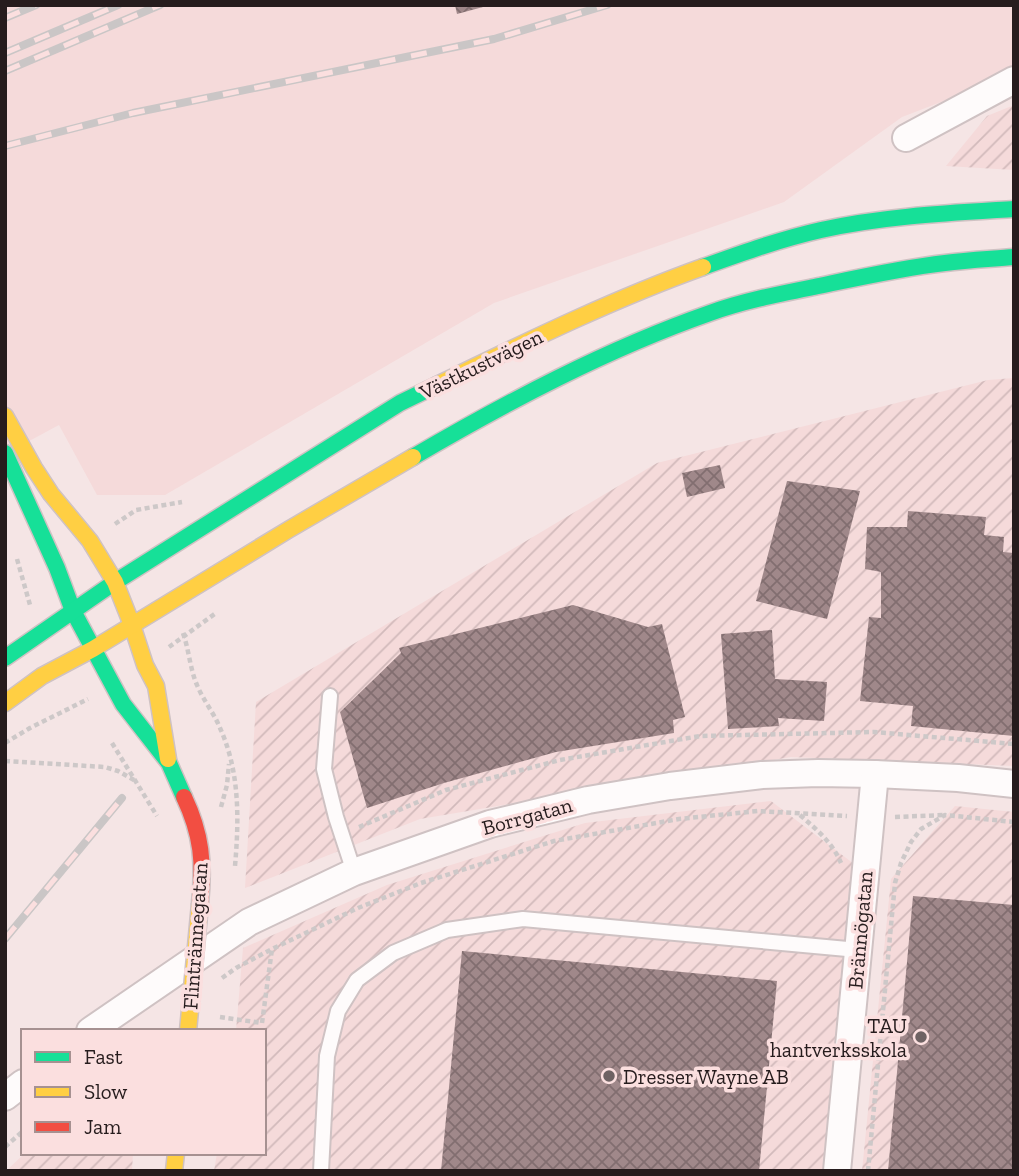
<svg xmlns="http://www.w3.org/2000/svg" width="1019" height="1176" font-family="'Zilla Slab',serif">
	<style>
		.built { fill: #f5dada }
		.industrial { fill: url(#industrial-furrows) }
		.building { fill: url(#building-cross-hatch) }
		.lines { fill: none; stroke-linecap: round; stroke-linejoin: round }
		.lane-casing { stroke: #cfc2c3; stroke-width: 18 }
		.street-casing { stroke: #cfc2c3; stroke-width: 30 }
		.fast-casing { stroke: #cfc2c3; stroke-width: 19 }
		.slow-casing { stroke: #cfc2c3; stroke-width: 19 }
		.jam-casing { stroke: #cfc2c3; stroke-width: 19 }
		.path { stroke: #cdc8c8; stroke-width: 4.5; stroke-dasharray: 5 3.5; stroke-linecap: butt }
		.lane { stroke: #fefbfb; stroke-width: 14 }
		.street { stroke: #fefbfb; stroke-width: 26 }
		.fast { stroke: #16e098; stroke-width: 16 }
		.slow { stroke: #ffcf43; stroke-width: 16 }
		.jam { stroke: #f24e42; stroke-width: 16 }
		.rail-casing { stroke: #cac6c6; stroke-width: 8 }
		.rail { stroke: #fbdfdf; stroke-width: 5; stroke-dasharray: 16; stroke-linecap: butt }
		.slow-bridge-casing { stroke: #cfc2c3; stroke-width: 19; stroke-linecap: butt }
		.slow-bridge { stroke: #ffcf43; stroke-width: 16 }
		.poi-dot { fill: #6e6263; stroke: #fbdfdf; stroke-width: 2.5 }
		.labels { text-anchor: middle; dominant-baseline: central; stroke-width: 7; stroke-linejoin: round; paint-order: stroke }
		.street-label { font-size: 21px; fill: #261c1d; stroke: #fbdfdf }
		.poi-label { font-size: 21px; fill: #261c1d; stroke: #fbdfdf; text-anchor: end }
	</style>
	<defs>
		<pattern id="industrial-furrows" width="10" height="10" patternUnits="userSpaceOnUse" patternTransform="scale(1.75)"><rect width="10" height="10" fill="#f5dada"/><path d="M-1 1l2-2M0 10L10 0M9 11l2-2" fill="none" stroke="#d2babb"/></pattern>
		<pattern id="building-cross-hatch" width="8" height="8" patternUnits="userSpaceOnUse" patternTransform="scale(1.75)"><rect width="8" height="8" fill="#a0888a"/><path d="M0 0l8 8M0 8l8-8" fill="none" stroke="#826e70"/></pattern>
	</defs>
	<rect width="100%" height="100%" fill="#f5e5e5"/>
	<path class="built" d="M 5,5 L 1014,5 L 1014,74 L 902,117 L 784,202 L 494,303 L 165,495 L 97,495 L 59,425 L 5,454 Z"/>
	<g class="industrial">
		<path d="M 1014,105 L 1014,170 L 946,166 L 987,116 Z"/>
		<path d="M 1014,378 L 1014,766 L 791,757 L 420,819 L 245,888 L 256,702 L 657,463 L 988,380 Z"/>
		<path d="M 771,801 L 858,867 L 828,1171 L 214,1171 L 217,1153 L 264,1153 L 264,1031 L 236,1031 L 243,948 L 387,885 L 585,823 Z"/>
		<path d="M 955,806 L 1014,812 L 1014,1171 L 862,1171 L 891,879 Z"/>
		<path d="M 25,1153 L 133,1153 L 132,1171 L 6,1171 Z"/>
	</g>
	<g class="building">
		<path d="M 455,5 L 483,5 L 483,7 L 457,14 Z"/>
		<path d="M 720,465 L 725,488 L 687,497 L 682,473 Z"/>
		<path d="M 787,481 L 860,491 L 827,619 L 756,601 Z"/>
		<path d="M 908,511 L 986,517 L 984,535 L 1004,537 L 1003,552 L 1014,553 L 1014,736 L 911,726 L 913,706 L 860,701 L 869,617 L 881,618 L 881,572 L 865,569 L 867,527 L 907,527 Z"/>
		<path d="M 573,605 L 648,627 L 662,624 L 685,717 L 673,720 L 674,733 L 556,752 L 444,783 L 367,808 L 340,712 L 401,653 L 399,648 Z"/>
		<path d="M 772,630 L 775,679 L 827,682 L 824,721 L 778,718 L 779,726 L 728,729 L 721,634 Z"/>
		<path d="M 913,896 L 1014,905 L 1014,1171 L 888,1171 Z"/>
		<path d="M 462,951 L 777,981 L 759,1171 L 441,1171 Z"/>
	</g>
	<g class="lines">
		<defs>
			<g id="lane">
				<path d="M 330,696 L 324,769 L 336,817 L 354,872"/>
				<path d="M 321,1171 L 327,1056 L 338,1011 L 357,980 L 393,953 L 447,930 L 523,919 L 858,950"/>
			</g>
			<g id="street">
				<path d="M 906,138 L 1014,80"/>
				<path d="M 90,1031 L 249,922 L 354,872 L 490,824 L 588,800 L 670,786 L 762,775 L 818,773 L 875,774 L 958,778 L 1014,784"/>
				<path d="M 5,1097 L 23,1083"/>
				<path d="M 837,1171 L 875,774"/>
			</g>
			<g id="fast">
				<path d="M 703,267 C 742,253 781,239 821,230 C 884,216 950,213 1014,209"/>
				<path d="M 5,453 L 57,568 L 73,611 L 123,704 L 169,763 L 184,797"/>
				<path d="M 413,457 C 507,402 607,349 710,313 C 743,301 779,294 814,287 C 857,278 901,268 945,263 C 968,260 991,259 1014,257"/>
				<path d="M 5,658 L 115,582 L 400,403 L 437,385"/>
			</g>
			<g id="slow">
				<path d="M 437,385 C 524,343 611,300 703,267"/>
				<path d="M 5,416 L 34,468 L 51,494 L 90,541 L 115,582 L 132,625 L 145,665 L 156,686 L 168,759"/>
				<path d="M 5,703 L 42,676 L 93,649 L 288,530 L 413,457"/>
				<path d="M 174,1171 L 176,1153"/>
			</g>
			<path id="jam" d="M 184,797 C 202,835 204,863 200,904"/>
		</defs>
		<use href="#lane" class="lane-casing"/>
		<use href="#street" class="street-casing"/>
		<use href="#fast" class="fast-casing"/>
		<use href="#slow" class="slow-casing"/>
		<use href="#jam" class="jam-casing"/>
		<g class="path">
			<path d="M 115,524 L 136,510 L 182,502"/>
			<path d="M 17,559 L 30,605"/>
			<path d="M 183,633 C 189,650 190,669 197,685 C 203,700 214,713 220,728 C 240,772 239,820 235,866"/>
			<path d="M 169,647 L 216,613"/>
			<path d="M 5,743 L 30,728 L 88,699"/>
			<path d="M 112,743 L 157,816"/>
			<path d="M 5,761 L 105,767 L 118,771 L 134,780"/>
			<path d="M 221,807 L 227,785 L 229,764"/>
			<path d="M 800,815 C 817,830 832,842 841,863"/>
			<path d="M 895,817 L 945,815"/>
			<path d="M 359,827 L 446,790 L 560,760 L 700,736 L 874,732 L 1014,744"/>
			<path d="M 222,978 L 236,968 L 272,949 L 358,908 L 421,883 L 554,841 L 679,819 L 758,811 L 847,816"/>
			<path d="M 220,1017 L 262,1023 L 272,949"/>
			<path d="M 5,1147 L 23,1131"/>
			<path d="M 868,1171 L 895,883 L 901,863 L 911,842 L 921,829 L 945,815 L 1014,822"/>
		</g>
		<use href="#lane" class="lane"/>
		<use href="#street" class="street"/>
		<use href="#fast" class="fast"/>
		<use href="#slow" class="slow"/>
		<use href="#jam" class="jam"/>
		<defs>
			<g id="rail">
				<path d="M 5,18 L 36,5"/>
				<path d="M 5,53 L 118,5"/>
				<path d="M 5,71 L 160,5"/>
				<path d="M 5,146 L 133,113 L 494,39 L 607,5"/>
				<path d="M 5,939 L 122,798"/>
			</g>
		</defs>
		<use href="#rail" class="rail-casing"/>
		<use href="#rail" class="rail"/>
		<defs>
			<path id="slow-bridge" d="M 188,1031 L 200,904"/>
		</defs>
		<use href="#slow-bridge" class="slow-bridge-casing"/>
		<use href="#slow-bridge" class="slow-bridge"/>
	</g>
	<g class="poi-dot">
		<circle cx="921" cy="1037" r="7"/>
		<circle cx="609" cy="1076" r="7"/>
	</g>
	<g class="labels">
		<g class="street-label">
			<text transform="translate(481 364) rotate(-26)">Västkustvägen</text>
			<text transform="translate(527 816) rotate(-15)">Borrgatan</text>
			<text transform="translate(860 930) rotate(-85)">Brännögatan</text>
			<text transform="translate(195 936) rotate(-86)">Flintrännegatan</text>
		</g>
		<g class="poi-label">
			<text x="907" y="1025">TAU<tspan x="907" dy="24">hantverksskola</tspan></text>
			<text x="623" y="1076" text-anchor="start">Dresser Wayne AB</text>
		</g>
	</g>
	<rect width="1019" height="1176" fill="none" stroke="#261c1d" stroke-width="14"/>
	<rect x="21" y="1029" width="245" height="126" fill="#fbdfdf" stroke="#a69191" stroke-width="2"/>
	<rect x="35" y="1052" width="35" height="10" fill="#16e098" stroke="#a69191" stroke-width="2"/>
	<text x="84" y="1064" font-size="21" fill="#261c1d">Fast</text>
	<rect x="35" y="1087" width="35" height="10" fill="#ffcf43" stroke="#a69191" stroke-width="2"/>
	<text x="84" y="1099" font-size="21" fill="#261c1d">Slow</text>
	<rect x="35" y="1122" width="35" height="10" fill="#f24e42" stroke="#a69191" stroke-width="2"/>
	<text x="84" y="1134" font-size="21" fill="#261c1d">Jam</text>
</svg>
